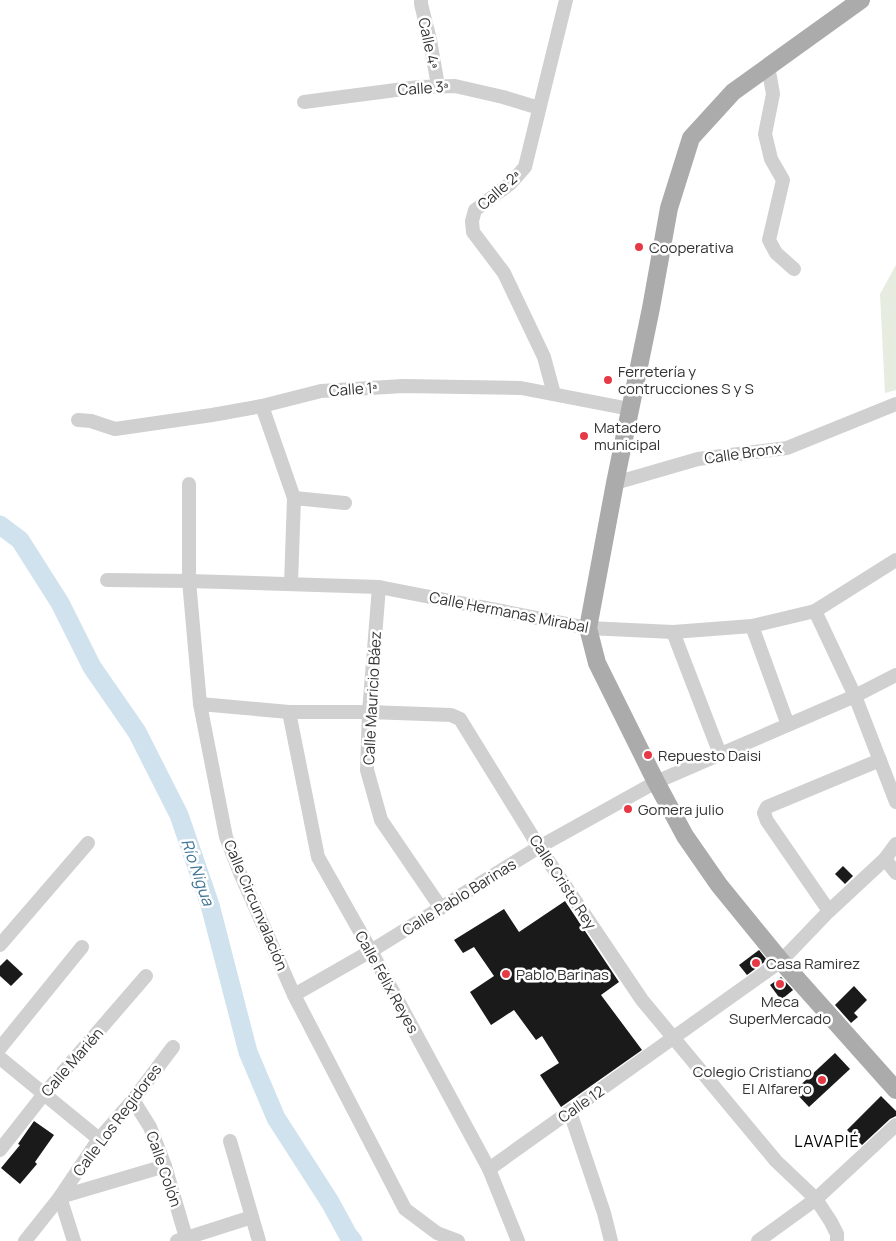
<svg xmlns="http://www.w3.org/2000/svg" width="896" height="1241" font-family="Manrope,sans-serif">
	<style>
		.green { fill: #e6ecdf }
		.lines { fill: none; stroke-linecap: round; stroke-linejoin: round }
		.river { stroke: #cfe2ee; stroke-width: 19 }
		.building { fill: #1a1a1a }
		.minor { stroke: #d0d0d0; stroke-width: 14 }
		.major { stroke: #ababab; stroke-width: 18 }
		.poi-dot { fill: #e63946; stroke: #fff; stroke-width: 2 }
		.labels { text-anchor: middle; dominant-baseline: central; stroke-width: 5; stroke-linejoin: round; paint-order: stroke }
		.street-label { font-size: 15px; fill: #333; stroke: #fff }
		.poi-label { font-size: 15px; fill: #333; stroke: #fff; text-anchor: start }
		.water-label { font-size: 16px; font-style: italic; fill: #3f7597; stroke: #fff }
		.neighbourhood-label { font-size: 16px; letter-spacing: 1px; fill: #000; stroke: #fff }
	</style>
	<rect width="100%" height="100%" fill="#fff"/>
	<path class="green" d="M 896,265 L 896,390 L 885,393 L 880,294 Z"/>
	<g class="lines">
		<path class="river" d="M 0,525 L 20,540 L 60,603 L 92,667 L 137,732 L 179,815 L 210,905 L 248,1052 L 276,1118 L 330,1202 L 348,1235 L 353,1241"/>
	</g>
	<g class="building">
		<path d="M 843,866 L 853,876 L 845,884 L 835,874 Z"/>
		<path d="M 565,901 L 619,982 L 601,995 L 642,1050 L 561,1107 L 540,1075 L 559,1063 L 542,1036 L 536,1040 L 514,1010 L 491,1025 L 470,992 L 494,976 L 474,947 L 463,953 L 454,940 L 504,909 L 519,932 Z"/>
		<path d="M 759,950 L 767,960 L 747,975 L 739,965 Z"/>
		<path d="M 7,959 L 23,974 L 11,986 L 0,976 L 0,966 Z"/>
		<path d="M 781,977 L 793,990 L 781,1000 L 770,985 Z"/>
		<path d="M 854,986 L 867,1000 L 854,1013 L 858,1017 L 851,1023 L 835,1005 Z"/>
		<path d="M 835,1053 L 850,1069 L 809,1107 L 794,1091 Z"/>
		<path d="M 881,1096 L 896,1111 L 896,1116 L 890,1119 L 862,1145 L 847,1130 Z"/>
		<path d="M 34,1121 L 54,1135 L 35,1162 L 37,1164 L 20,1184 L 1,1168 L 20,1145 L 18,1144 Z"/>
	</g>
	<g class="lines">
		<g class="minor">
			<path d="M 421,0 L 421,4 L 430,40 L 438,86"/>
			<path d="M 768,66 L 773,94 L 765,134 L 771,159 L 783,180 L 769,240 L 776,253 L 794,269"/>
			<path d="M 304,102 L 419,87 L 455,86 L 503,97 L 539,108"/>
			<path d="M 554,394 L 544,357 L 504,273 L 473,232 L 472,221 L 475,210 L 511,183 L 525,167 L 566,0"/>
			<path d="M 262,406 L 294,498 L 291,584"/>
			<path d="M 78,420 L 91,421 L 115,429 L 212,415 L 262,406 L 321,391 L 403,386 L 521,388 L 630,409"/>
			<path d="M 615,483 L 698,459 L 787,448 L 896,404"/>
			<path d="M 189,484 L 189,581 L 200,704 L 226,837 L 240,873 L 294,995 L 405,1209 L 437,1233 L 458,1241"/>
			<path d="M 294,498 L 345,503"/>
			<path d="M 107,580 L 189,581 L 379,587 L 588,628 L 673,632 L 752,626 L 815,611 L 896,560"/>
			<path d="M 379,587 L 369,712 L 367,770 L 381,820 L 441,908"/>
			<path d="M 815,611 L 855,696 L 896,802"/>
			<path d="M 752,626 L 788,725"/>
			<path d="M 673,632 L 720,754"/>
			<path d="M 200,704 L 289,712 L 369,712 L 451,715 L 460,719 L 539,847 L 642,1000 L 776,1161 L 816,1199 L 831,1222 L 837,1234 L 837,1241"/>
			<path d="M 289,712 L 318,857 L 371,951 L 489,1169 L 518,1241"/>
			<path d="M 885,859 L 896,873"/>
			<path d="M 829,911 L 767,821 L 764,813 L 767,807 L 880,760"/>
			<path d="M 0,945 L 88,843"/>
			<path d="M 294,995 L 371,951 L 539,847 L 656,782 L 855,696 L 896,675"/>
			<path d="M 0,1048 L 82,947"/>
			<path d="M 0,1058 L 99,1139"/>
			<path d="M 133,1100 L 150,1127 L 165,1166 L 187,1241"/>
			<path d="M 570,1112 L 604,1213 L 611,1241"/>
			<path d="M 230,1141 L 259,1241"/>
			<path d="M 0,1150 L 44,1094 L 146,976"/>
			<path d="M 489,1169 L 781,961 L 829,911 L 885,859 L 896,844"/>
			<path d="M 25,1241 L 60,1197 L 99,1139 L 133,1100 L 173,1047"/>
			<path d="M 74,1241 L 60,1197 L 165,1166"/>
			<path d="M 177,1241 L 252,1217"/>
			<path d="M 758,1241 L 816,1199 L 896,1125"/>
		</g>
		<path class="major" d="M 861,0 L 733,92 L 691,138 L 669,208 L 651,308 L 615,483 L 588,628 L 597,663 L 656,782 L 685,836 L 719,885 L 781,961 L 896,1090"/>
	</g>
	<g class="poi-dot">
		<circle cx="639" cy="247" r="5"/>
		<circle cx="608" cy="380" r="5"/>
		<circle cx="584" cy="436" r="5"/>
		<circle cx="648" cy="755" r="5"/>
		<circle cx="628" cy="809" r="5"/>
		<circle cx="756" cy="963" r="5"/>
		<circle cx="506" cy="974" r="5"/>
		<circle cx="780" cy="984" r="5"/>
		<circle cx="822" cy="1080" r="5"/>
	</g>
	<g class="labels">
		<g class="street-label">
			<text transform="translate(429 43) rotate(78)">Calle 4ª</text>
			<text transform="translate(423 88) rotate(-4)">Calle 3ª</text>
			<text transform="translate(499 190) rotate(-41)">Calle 2ª</text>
			<text transform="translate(353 389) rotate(-4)">Calle 1ª</text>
			<text transform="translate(743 453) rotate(-8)">Calle Bronx</text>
			<text transform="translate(509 612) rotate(11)">Calle Hermanas Mirabal</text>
			<text transform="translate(372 698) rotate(-87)">Calle Mauricio Báez</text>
			<text transform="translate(563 882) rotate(57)">Calle Cristo Rey</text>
			<text transform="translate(459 897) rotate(-32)">Calle Pablo Barinas</text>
			<text transform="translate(256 905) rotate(67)">Calle Circunvalación</text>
			<text transform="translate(387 982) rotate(61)">Calle Félix Reyes</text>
			<text transform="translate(72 1062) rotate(-49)">Calle Marién</text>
			<text transform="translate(581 1104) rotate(-35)">Calle 12</text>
			<text transform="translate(117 1120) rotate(-53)">Calle Los Regidores</text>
			<text transform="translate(164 1169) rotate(71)">Calle Colón</text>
		</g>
		<g class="poi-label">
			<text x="649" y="247">Cooperativa</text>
			<text x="618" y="371">Ferretería y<tspan x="618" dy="17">contrucciones S y S</tspan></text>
			<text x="594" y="427">Matadero<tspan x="594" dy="17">municipal</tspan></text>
			<text x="658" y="755">Repuesto Daisi</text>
			<text x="638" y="809">Gomera julio</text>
			<text x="766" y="963">Casa Ramirez</text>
			<text x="516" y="974">Pablo Barinas</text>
			<text x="780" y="1001" text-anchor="middle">Meca<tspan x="780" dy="17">SuperMercado</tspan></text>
			<text x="812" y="1071" text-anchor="end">Colegio Cristiano<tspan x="812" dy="17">El Alfarero</tspan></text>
		</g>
		<g class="water-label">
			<text transform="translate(198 872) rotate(71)">Río Nigua</text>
		</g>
		<g class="neighbourhood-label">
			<text x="827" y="1141">LAVAPIÉ</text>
		</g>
	</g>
</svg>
